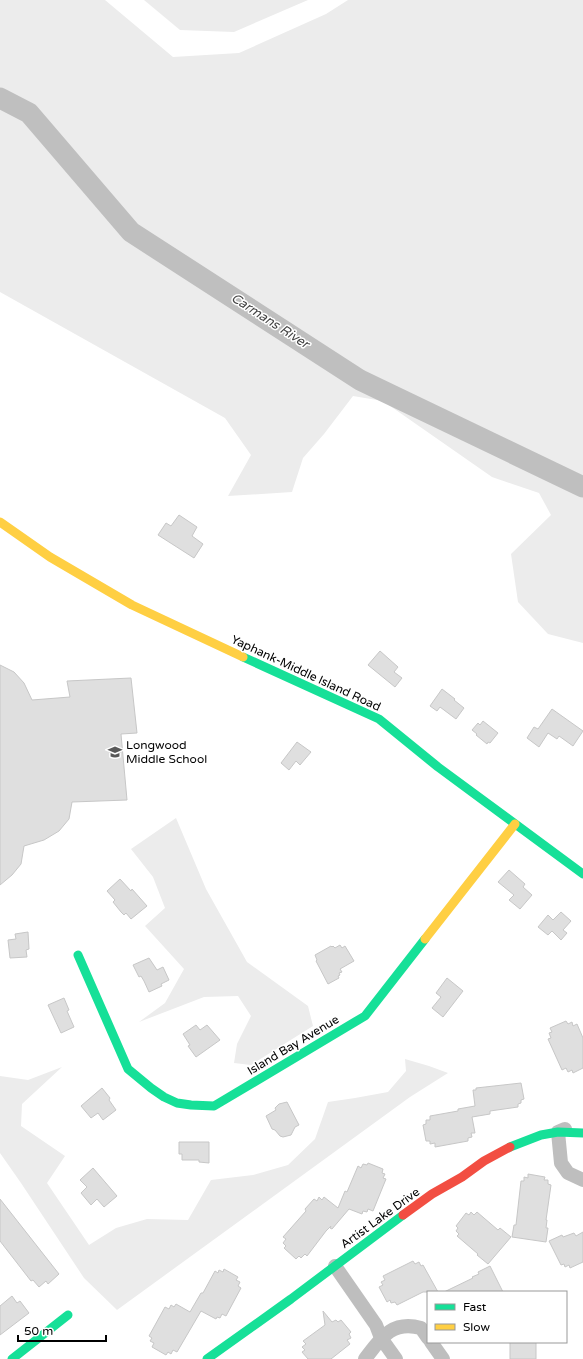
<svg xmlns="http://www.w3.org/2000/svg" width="583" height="1359" font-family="'Varela Round',sans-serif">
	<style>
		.green { fill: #ececec }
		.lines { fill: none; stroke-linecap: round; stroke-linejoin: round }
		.river { stroke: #bfbfbf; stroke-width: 21 }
		.building { fill: #dfdfdf; stroke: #c7c7c7 }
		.street { stroke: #bebebe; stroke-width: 14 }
		.fast { stroke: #16e098; stroke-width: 9 }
		.slow { stroke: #ffcf43; stroke-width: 9 }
		.jam { stroke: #f24e42; stroke-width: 9 }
		.labels { text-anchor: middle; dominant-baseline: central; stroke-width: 3; stroke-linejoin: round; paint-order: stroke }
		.street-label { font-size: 12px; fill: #000; stroke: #fff }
		.poi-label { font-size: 12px; fill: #000; stroke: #fff; text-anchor: start }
		.water-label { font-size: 13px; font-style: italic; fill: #444; stroke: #fff }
	</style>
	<rect width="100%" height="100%" fill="#fff"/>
	<g class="green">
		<path d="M 0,0 L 105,0 L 173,57 L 239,53 L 326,14 L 348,0 L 583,0 L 583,643 L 548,634 L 518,602 L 511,554 L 551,515 L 539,493 L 492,477 L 383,401 L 353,396 L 324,434 L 303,458 L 292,492 L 228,496 L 251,455 L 225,418 L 0,292 Z"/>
		<path d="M 144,0 L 308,0 L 234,32 L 180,30 Z"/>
		<path d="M 176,818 L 206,889 L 247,962 L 308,1006 L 313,1026 L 251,1065 L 234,1063 L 237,1044 L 251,1016 L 238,996 L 204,997 L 139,1022 L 165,1003 L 184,969 L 145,926 L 165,908 L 153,877 L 131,849 Z"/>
		<path d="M 405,1059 L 429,1066 L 448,1073 L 410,1097 L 117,1310 L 84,1278 L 21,1183 L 0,1153 L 0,1076 L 28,1080 L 62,1067 L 22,1104 L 21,1126 L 65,1156 L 47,1183 L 89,1245 L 116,1228 L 147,1219 L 188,1220 L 211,1180 L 253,1175 L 288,1165 L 315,1139 L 328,1102 L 355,1098 L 388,1092 L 406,1071 Z"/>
	</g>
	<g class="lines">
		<path class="river" d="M 0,98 L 29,113 L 131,232 L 360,380 L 583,487"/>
	</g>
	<g class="building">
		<path d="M 179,515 L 197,527 L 192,536 L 203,544 L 194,558 L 158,535 L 166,523 L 171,526 Z"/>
		<path d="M 380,651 L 398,667 L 394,672 L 402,678 L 395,687 L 368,665 Z"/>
		<path d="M 0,665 L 14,672 L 24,683 L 32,700 L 70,697 L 67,681 L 131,678 L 137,733 L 121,734 L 127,800 L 72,802 L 69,819 L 59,831 L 44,840 L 24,846 L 21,864 L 12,875 L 0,885 Z"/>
		<path d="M 442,689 L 455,699 L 454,700 L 464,708 L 456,719 L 440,707 L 437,711 L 430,706 Z"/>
		<path d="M 552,709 L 583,731 L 573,746 L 559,736 L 557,739 L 548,733 L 539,747 L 527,738 L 534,727 L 538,729 Z"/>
		<path d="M 483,721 L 498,733 L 490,743 L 488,742 L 487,744 L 476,735 L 477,734 L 472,730 L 478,723 L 480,725 Z"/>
		<path d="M 297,742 L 311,752 L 300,765 L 296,761 L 289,770 L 281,763 Z"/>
		<path d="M 509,870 L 525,884 L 523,887 L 532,895 L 520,909 L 509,900 L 514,895 L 498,882 Z"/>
		<path d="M 120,879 L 131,891 L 132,889 L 147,906 L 131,919 L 126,913 L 124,915 L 121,912 L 113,902 L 115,900 L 107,891 Z"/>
		<path d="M 561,912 L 571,921 L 563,930 L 567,933 L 561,940 L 552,931 L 548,935 L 538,927 L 548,915 L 553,920 Z"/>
		<path d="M 28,932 L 29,949 L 26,950 L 27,957 L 10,958 L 8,940 L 16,939 L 15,934 Z"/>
		<path d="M 340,945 L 342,948 L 345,946 L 354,961 L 340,969 L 342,972 L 339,973 L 340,975 L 338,976 L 339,978 L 328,984 L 316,961 L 317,960 L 315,955 L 331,946 L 332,947 L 333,946 L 335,948 Z"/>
		<path d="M 149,958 L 157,970 L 163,967 L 169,980 L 161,984 L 162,986 L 149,992 L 144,981 L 141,976 L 139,977 L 133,965 Z"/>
		<path d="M 447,978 L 463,991 L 443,1017 L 432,1008 L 441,997 L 436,993 Z"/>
		<path d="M 64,998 L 69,1010 L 67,1011 L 74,1027 L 61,1033 L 48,1005 Z"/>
		<path d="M 566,1021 L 568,1024 L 572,1022 L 573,1026 L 577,1024 L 583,1038 L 583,1068 L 573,1073 L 572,1070 L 568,1072 L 566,1068 L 562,1070 L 548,1039 L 551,1038 L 549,1033 L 552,1032 L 550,1028 Z"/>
		<path d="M 196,1025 L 200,1030 L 207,1025 L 220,1040 L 196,1057 L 188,1046 L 190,1045 L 183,1034 Z"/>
		<path d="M 521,1083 L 524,1099 L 521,1100 L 521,1103 L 518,1104 L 518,1107 L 490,1111 L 490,1114 L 472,1117 L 475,1133 L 471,1133 L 472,1137 L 468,1138 L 468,1141 L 435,1147 L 435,1143 L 430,1144 L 430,1141 L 426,1141 L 423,1125 L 426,1124 L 426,1120 L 430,1120 L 430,1116 L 458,1111 L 458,1109 L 475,1106 L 473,1090 L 476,1090 L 476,1088 Z"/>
		<path d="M 102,1088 L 110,1098 L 109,1100 L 116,1110 L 103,1120 L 98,1113 L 91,1118 L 81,1106 Z"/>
		<path d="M 287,1102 L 299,1125 L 295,1127 L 291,1135 L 283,1137 L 280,1136 L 275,1130 L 272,1129 L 266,1116 L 276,1110 L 275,1108 L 279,1104 Z"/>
		<path d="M 179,1142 L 209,1142 L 209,1163 L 199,1162 L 199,1160 L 182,1160 L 182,1154 L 179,1154 Z"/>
		<path d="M 368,1163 L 383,1169 L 382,1173 L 385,1174 L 383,1178 L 386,1179 L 373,1211 L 368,1209 L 367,1212 L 363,1211 L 362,1214 L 349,1209 L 332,1229 L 330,1228 L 331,1226 L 326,1231 L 307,1256 L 305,1254 L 301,1258 L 299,1256 L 296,1259 L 284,1248 L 286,1246 L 283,1243 L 286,1239 L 283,1237 L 306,1211 L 305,1209 L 314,1199 L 317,1201 L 319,1197 L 322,1200 L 324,1197 L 338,1208 L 345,1191 L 347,1192 L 358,1166 L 361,1168 L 363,1164 L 367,1165 Z"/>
		<path d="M 93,1168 L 117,1196 L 104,1207 L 97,1199 L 91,1205 L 81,1193 L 87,1187 L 80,1180 Z"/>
		<path d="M 528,1174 L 545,1177 L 544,1180 L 548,1180 L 548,1184 L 551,1185 L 546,1220 L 547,1220 L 546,1228 L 548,1228 L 546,1242 L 512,1237 L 514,1225 L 516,1225 L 521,1181 L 524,1181 L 524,1177 L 528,1178 Z"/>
		<path d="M 0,1199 L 59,1274 L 48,1284 L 46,1281 L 39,1287 L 33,1280 L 31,1281 L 0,1241 Z"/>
		<path d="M 471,1212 L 474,1215 L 477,1212 L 498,1230 L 500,1228 L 511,1237 L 488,1264 L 477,1255 L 478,1254 L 457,1236 L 459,1234 L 456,1231 L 458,1228 L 456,1226 L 466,1213 L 469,1215 Z"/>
		<path d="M 583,1232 L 583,1262 L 570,1268 L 569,1265 L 565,1267 L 564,1264 L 561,1265 L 549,1241 L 562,1235 L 563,1237 L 574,1233 L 576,1236 Z"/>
		<path d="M 413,1261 L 415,1264 L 419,1262 L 421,1266 L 423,1265 L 438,1292 L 423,1292 L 397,1305 L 395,1302 L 391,1303 L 390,1300 L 387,1302 L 379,1287 L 383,1285 L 381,1282 L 385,1280 L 383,1276 Z"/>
		<path d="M 490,1266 L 503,1292 L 444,1292 L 473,1278 L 472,1277 L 479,1274 L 478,1272 Z"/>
		<path d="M 224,1269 L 238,1277 L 236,1280 L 240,1282 L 238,1286 L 241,1288 L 226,1316 L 222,1314 L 220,1318 L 217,1317 L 216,1319 L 201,1311 L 177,1352 L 173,1350 L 171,1354 L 168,1352 L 166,1355 L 152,1347 L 154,1343 L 150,1341 L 152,1338 L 149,1336 L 165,1307 L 169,1309 L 171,1305 L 174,1307 L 176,1304 L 190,1312 L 201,1293 L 203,1293 L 215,1271 L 218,1273 L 219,1270 L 223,1272 Z"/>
		<path d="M 12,1296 L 17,1303 L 20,1301 L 29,1313 L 0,1335 L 0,1306 Z"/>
		<path d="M 323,1311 L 332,1322 L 336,1320 L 338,1322 L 341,1320 L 351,1332 L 349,1334 L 351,1338 L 347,1340 L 350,1344 L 331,1359 L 308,1359 L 302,1352 L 305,1350 L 302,1347 L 306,1344 L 303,1341 L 325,1325 Z"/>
		<rect x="510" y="1342" width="26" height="17"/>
	</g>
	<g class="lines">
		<g class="street">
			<path d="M 565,1129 L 558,1132 L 561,1163 L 568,1173 L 583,1180"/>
			<path d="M 335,1266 L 376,1325 L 381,1338 L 396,1359"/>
			<path d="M 431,1342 L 443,1359"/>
			<path d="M 365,1359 C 381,1338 392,1320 421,1328 L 428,1338"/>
		</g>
		<g class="fast">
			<path d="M 243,657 L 379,719 L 438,767 L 583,874"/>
			<path d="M 78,955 L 128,1069 L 151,1088 L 164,1097 L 177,1103 L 191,1105 L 214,1106 L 365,1016 L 425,939"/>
			<path d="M 510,1147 L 541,1135 L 558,1132 L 583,1133"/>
			<path d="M 12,1359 L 68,1315"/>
			<path d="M 207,1359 L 291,1299 L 403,1215"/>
		</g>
		<g class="slow">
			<path d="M 0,522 L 50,557 L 132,605 L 243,657"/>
			<path d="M 425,939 L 515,824"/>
		</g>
		<path class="jam" d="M 403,1215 L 432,1194 L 462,1177 L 484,1161 L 510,1147"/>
	</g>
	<defs>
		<symbol id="school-bare" viewBox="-9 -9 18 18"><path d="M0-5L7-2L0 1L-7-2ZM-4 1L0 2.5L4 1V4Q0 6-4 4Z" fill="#595959" stroke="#fff" stroke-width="2.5" paint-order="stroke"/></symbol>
	</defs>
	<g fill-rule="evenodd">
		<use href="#school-bare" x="105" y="742" width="20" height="20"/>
	</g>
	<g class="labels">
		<g class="street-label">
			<text transform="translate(306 673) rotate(25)">Yaphank-Middle Island Road</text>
			<text transform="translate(293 1045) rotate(-31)">Island Bay Avenue</text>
			<text transform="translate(380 1218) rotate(-36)">Artist Lake Drive</text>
		</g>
		<g class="poi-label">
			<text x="126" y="745">Longwood<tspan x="126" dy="14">Middle School</tspan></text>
		</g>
		<g class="water-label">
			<text transform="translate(270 321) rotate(33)">Carmans River</text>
		</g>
	</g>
	<rect x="427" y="1291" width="140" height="52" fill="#ffffff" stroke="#999999"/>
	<rect x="435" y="1304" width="20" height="6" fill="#16e098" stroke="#999999"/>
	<text x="463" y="1311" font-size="12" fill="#000000">Fast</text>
	<rect x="435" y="1324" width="20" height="6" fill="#ffcf43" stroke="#999999"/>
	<text x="463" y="1331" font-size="12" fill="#000000">Slow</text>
	<path d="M18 1335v6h88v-6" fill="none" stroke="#000000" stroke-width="2"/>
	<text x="24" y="1335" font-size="12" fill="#000000" stroke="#ffffff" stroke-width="3" paint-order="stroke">50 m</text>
</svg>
